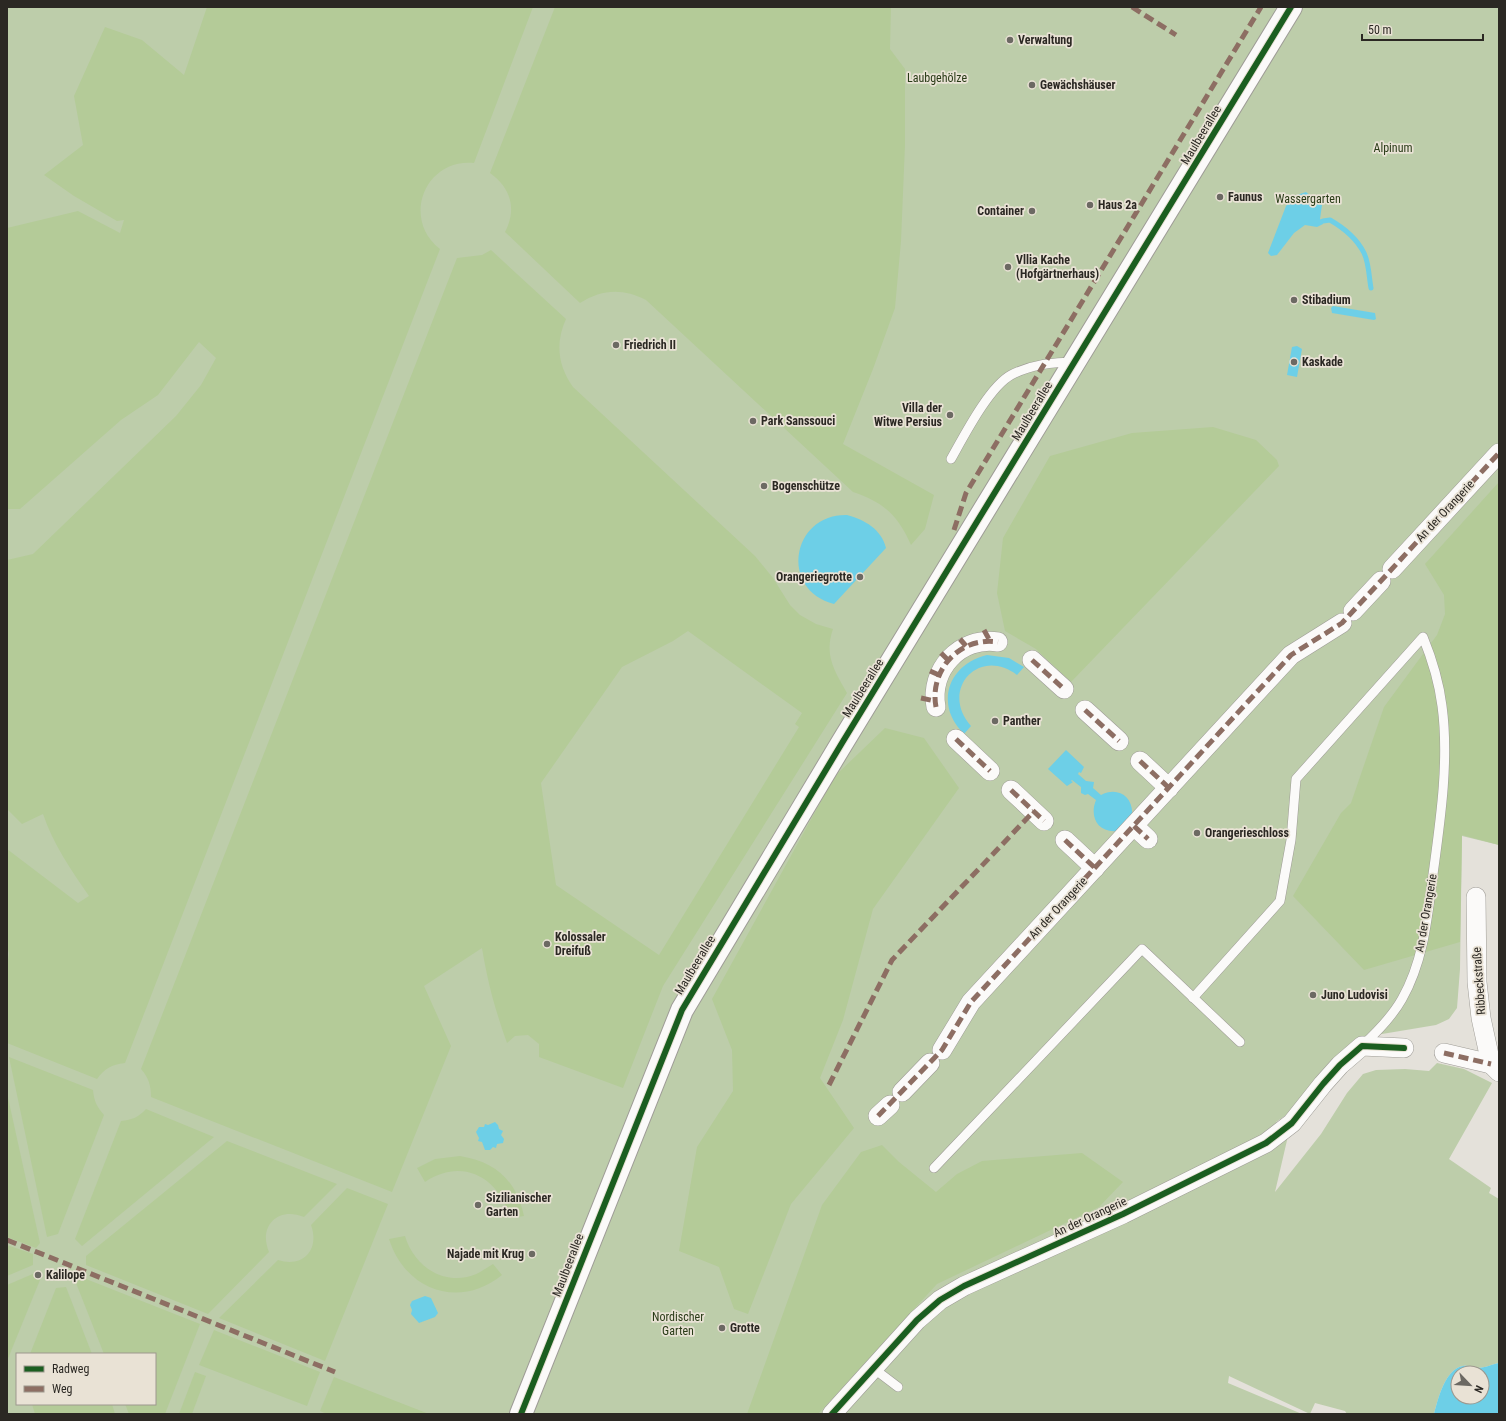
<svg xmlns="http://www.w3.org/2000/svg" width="1506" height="1421" font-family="'Roboto Condensed',sans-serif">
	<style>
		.green { fill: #bdcdaa; fill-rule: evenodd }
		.forest { fill: #b4cb98; fill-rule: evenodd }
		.water { fill: #6dcfe7; fill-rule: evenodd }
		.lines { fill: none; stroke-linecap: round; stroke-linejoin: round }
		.stream { stroke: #6dcfe7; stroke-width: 5 }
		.lane-casing { stroke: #9e9c96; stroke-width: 10 }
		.street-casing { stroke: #9e9c96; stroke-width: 20 }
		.secondary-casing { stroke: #9e9c96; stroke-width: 24 }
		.lane { stroke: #fbfaf9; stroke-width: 9 }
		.street { stroke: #fbfaf9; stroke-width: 19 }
		.secondary { stroke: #fbfaf9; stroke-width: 22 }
		.quiet { stroke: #8d6e63; stroke-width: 5; stroke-dasharray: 10 5; stroke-linecap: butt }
		.cycleway-casing { stroke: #e9e2d5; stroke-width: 8 }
		.cycleway { stroke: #1b5e20; stroke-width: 6 }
		.poi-dot { fill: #6c6963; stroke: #e9e2d5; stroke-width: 1.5 }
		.labels { text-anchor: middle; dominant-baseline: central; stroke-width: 3.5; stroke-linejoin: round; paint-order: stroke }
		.poi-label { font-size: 12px; font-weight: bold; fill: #2b2823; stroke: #e9e2d5; text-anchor: start }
		.park-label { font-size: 12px; fill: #293b17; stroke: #e9e2d5 }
		.street-label { font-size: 12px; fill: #2b2823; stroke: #e9e2d5 }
	</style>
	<rect width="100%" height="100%" fill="#e4e1da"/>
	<path class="green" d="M 7,7 L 1499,7 L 1499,845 L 1462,836 L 1460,969 L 1457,1008 L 1449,1019 L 1436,1025 L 1364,1037 L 1305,1102 L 1276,1122 L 1288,1136 L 1275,1192 L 1321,1134 L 1347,1093 L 1363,1074 L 1376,1070 L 1405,1069 L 1429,1071 L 1437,1063 L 1464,1069 L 1492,1083 L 1449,1159 L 1491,1188 L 1489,1193 L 1499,1199 L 1499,1363 C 1492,1364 1485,1368 1478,1368 C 1473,1368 1468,1365 1463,1366 C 1445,1369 1438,1399 1434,1414 L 1347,1414 L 1345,1411 L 1315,1403 L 1310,1414 L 1229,1376 L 1228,1383 L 1302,1414 L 7,1414 ZM 17,1354 L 155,1354 L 155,1404 L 17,1404 Z"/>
	<g class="forest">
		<path d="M 207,7 L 533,7 L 474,163 C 425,158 401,219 440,249 L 125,1063 C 111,1065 105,1068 97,1079 L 7,1043 L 7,967 L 9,954 L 7,945 L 7,849 L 78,903 L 89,896 C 71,870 53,844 43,814 L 22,824 L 7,809 L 7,560 L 33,554 L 176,416 L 201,385 L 216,358 L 199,342 L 158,395 L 121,420 L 20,509 L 7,509 L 7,228 L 78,211 L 120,233 L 124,220 L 117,221 L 74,196 L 44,175 L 83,145 L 74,96 L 105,27 L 142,40 L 184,75 Z"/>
		<path d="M 555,7 L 891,7 L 890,49 L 905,69 L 905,145 L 901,241 L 895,308 L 873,369 L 843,444 L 934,495 L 925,529 L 911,545 C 898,515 883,502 853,492 L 646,300 C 623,288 602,289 580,303 L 505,232 C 517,209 511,188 490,173 Z"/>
		<path d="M 491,250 L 566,319 C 555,343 558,366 573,387 L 755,556 L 773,578 L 790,605 L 800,615 L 816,624 L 833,629 C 824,655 834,670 847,693 L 663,986 L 623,1088 L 539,1057 L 539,1044 L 528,1035 L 515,1036 L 507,1043 C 495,1009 488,984 482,948 L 424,986 L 451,1046 L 392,1192 L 151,1097 C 151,1086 149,1078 141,1069 L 457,258 L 482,255 ZM 688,631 L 802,713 L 795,724 L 799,727 L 659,955 L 556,885 L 541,783 L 622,667 L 673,641 Z"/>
		<path d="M 1213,427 L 1256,440 L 1277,460 L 1279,466 L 1071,682 L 1036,649 L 1005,631 L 997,593 L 1003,538 L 1050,456 L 1132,433 Z"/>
		<path d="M 1499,482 L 1499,845 L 1462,835 L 1460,942 L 1364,970 L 1293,896 L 1341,813 L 1351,803 L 1384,707 L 1437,635 L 1445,614 L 1444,595 L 1425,564 Z"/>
		<path d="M 885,728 L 924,738 L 959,788 L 873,909 L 843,1020 L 820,1078 L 854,1128 L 791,1204 L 748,1314 L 734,1309 L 719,1267 L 679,1251 L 697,1147 L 733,1091 L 732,1050 L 712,999 L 835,776 Z"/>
		<path d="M 9,1057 L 93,1090 C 94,1101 97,1107 104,1115 L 58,1234 L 47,1237 Z"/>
		<path d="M 7,1093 L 40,1243 L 36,1248 L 7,1237 Z"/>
		<path d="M 146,1109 L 214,1137 L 82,1246 L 75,1239 L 121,1121 C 132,1120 139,1117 146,1109 Z"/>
		<path d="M 227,1141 L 337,1184 L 304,1217 C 278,1206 258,1226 269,1252 L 208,1314 L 86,1265 L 86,1256 Z"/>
		<path d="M 882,1145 L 899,1162 L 936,1192 L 957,1174 L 982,1161 L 1082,1153 L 1123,1182 L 1099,1207 L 937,1284 L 818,1414 L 747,1414 L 822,1205 L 861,1152 Z"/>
		<path d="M 460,1156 C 496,1162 516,1180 524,1216 L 510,1218 C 499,1177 462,1157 425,1182 L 417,1168 L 435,1159 Z"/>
		<path d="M 347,1188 L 388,1204 L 325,1361 L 219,1318 L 278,1260 C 303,1268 320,1250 311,1225 Z"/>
		<path d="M 405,1236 C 413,1263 438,1283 467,1277 C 477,1275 485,1269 493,1264 L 502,1275 C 459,1310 405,1290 389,1239 Z"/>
		<path d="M 7,1245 L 33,1254 L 33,1265 L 7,1276 Z"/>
		<path d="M 35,1273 L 40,1280 L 7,1361 L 7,1285 Z"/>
		<path d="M 81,1277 L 200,1324 L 165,1414 L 129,1414 L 125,1404 L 155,1404 L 155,1354 L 104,1354 L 76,1283 Z"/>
		<path d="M 66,1287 L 92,1354 L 30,1354 L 56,1288 Z"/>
		<path d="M 214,1330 L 320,1372 L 307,1406 L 199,1365 Z"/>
		<path d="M 195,1372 L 206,1376 L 192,1414 L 179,1414 Z"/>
		<path d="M 334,1377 L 429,1414 L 327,1414 L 320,1411 Z"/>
		<path d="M 32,1404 L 112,1404 L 115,1414 L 35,1414 Z"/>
	</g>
	<g class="water">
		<path d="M 1306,192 L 1322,205 L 1320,219 L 1323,221 L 1323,224 L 1317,227 L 1305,225 L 1294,233 L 1277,255 L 1271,256 L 1268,253 L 1286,206 L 1294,196 Z"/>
		<path d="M 1333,306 L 1375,313 L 1376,319 L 1374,320 L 1332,313 L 1331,308 Z"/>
		<path d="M 1297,346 L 1302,349 L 1297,377 L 1287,375 L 1292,347 Z"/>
		<path d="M 847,515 C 865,520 881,529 886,548 L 834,604 C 779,590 791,514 847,515 Z"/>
		<path d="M 987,655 L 1009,658 L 1024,667 L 1017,675 C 979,646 939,690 971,726 L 964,734 C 934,705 948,664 987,655 Z"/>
		<path d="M 1066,750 L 1084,767 L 1081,773 L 1079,772 L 1078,774 L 1086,781 L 1094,782 L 1093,788 L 1101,795 C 1118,786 1134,797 1132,816 L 1117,831 C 1098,833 1089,817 1096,800 L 1088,794 L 1085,795 L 1081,793 L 1081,787 L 1072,780 L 1071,781 L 1073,782 L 1067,786 L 1048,769 Z"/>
		<path d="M 495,1122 L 498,1125 L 499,1129 L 503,1131 L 501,1135 L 504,1139 L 503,1143 L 497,1144 L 496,1148 L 493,1147 L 490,1150 L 485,1150 L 482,1142 L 478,1141 L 479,1138 L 476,1132 L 479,1127 L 484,1127 L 485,1124 L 488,1125 Z"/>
		<path d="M 425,1296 L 431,1298 L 438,1313 L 435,1317 L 419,1323 L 411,1314 L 412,1310 L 410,1305 L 412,1301 Z"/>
		<path d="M 1499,1363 L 1499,1414 L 1434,1414 C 1438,1399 1445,1369 1463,1366 C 1468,1365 1473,1368 1478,1368 C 1485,1368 1492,1364 1499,1363 ZM 1458,1373 L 1482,1373 L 1482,1397 L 1458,1397 Z"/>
	</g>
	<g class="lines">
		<path class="stream" d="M 1323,221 L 1330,220 C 1344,228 1357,239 1364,253 C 1369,263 1369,278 1371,288"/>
		<defs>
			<g id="lane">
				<path d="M 951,459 C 964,436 989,387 1011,375 C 1030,365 1053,362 1074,362"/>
				<path d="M 1193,998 L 1280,901 L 1291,840 L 1296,779 L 1423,637 C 1432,659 1439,682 1442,706 C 1449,758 1441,816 1434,867 C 1428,911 1425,959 1402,999 C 1392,1017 1378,1031 1363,1045"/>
				<path d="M 934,1168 L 1142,949 L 1240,1042"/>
				<path d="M 873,1368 L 898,1387"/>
			</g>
			<g id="street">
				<path d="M 1392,569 L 1499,453"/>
				<path d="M 1353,611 L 1381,581"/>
				<path d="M 1032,660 L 1064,689"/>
				<path d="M 936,707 C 929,670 960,636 998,642"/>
				<path d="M 1085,710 L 1119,741"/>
				<path d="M 956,739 L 990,771"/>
				<path d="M 1140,761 L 1169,788"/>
				<path d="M 1011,790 L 1044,821"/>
				<path d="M 1134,826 L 1148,839"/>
				<path d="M 1065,840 L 1095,868"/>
				<path d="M 1476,897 L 1477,982 L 1481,1018 L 1491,1064 L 1499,1072"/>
				<path d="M 942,1050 L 971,1002 L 1291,655 L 1342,623"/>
				<path d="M 1444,1053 L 1491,1064"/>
				<path d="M 902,1092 L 930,1063"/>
				<path d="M 878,1116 L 890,1105"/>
				<path d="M 832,1414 L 917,1320 L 940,1300 L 964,1286 L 1123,1214 L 1266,1143 L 1292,1123 L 1323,1084 L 1340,1065 L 1362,1046 L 1404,1048"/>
			</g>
			<path id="secondary" d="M 521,1414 L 682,1010 L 842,743 L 1291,7"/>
		</defs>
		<use href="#lane" class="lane-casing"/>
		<use href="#street" class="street-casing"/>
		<use href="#secondary" class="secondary-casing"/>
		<use href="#lane" class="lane"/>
		<use href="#street" class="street"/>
		<use href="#secondary" class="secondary"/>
		<g class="quiet">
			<path d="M 1132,7 L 1176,35"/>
			<path d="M 954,530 L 966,493 L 1261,7"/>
			<path d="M 984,630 L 990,641"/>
			<path d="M 960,639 L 966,646"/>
			<path d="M 941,653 L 948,660"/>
			<path d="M 1032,660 L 1064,689"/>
			<path d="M 930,671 L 939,675"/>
			<path d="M 921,698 L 935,701"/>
			<path d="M 936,707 C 929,670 960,636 998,642"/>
			<path d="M 1085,710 L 1119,741"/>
			<path d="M 956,739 L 990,771"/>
			<path d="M 1140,761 L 1169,788"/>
			<path d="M 1011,790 L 1044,821"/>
			<path d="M 1134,826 L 1148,839"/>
			<path d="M 1065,840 L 1095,868"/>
			<path d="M 1444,1053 L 1491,1064"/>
			<path d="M 829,1085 L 892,960 L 1034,811"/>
			<path d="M 878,1116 L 942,1050 L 971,1002 L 1291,655 L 1342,623 L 1499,453"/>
			<path d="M 7,1240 L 335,1372"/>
		</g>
		<defs>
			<g id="cycleway">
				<path d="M 521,1414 L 682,1010 L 842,743 L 1291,7"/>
				<path d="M 832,1414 L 917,1320 L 940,1300 L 964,1286 L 1123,1214 L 1266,1143 L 1292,1123 L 1323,1084 L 1340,1065 L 1362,1046 L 1404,1048"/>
			</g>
		</defs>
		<use href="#cycleway" class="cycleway-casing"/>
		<use href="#cycleway" class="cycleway"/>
	</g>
	<g class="poi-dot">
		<circle cx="1010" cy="40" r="4"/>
		<circle cx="1032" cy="85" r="4"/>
		<circle cx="1220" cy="197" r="4"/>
		<circle cx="1090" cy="205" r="4"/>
		<circle cx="1032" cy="211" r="4"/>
		<circle cx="1008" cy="267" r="4"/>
		<circle cx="1294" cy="300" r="4"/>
		<circle cx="616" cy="345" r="4"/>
		<circle cx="1294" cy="362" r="4"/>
		<circle cx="950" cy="415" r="4"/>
		<circle cx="753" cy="421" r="4"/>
		<circle cx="764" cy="486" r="4"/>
		<circle cx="860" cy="577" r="4"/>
		<circle cx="995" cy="721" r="4"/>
		<circle cx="1197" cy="833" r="4"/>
		<circle cx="547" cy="944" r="4"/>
		<circle cx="1313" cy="995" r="4"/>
		<circle cx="478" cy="1205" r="4"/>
		<circle cx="532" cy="1254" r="4"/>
		<circle cx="38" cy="1275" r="4"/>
		<circle cx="722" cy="1328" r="4"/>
	</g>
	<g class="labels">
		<g class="poi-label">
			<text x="1018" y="40">Verwaltung</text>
			<text x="1040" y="85">Gewächshäuser</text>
			<text x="1228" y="197">Faunus</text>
			<text x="1098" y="205">Haus 2a</text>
			<text x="1024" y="211" text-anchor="end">Container</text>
			<text x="1016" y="260">Vllia Kache<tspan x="1016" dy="14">(Hofgärtnerhaus)</tspan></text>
			<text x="1302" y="300">Stibadium</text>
			<text x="624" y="345">Friedrich II</text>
			<text x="1302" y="362">Kaskade</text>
			<text x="942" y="408" text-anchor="end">Villa der<tspan x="942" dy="14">Witwe Persius</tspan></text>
			<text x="761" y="421">Park Sanssouci</text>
			<text x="772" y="486">Bogenschütze</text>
			<text x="852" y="577" text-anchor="end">Orangeriegrotte</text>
			<text x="1003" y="721">Panther</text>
			<text x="1205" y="833">Orangerieschloss</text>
			<text x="555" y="937">Kolossaler<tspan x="555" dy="14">Dreifuß</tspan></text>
			<text x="1321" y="995">Juno Ludovisi</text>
			<text x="486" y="1198">Sizilianischer<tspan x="486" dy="14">Garten</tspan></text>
			<text x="524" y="1254" text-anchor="end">Najade mit Krug</text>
			<text x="46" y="1275">Kalilope</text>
			<text x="730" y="1328">Grotte</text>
		</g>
		<g class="park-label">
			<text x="937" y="78">Laubgehölze</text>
			<text x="1393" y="148">Alpinum</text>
			<text x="1308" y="199">Wassergarten</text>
			<text x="678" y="1317">Nordischer<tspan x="678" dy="14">Garten</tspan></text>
		</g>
		<g class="street-label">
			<text transform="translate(1201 135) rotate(-59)">Maulbeerallee</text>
			<text transform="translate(1032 411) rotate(-59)">Maulbeerallee</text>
			<text transform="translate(1445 511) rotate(-47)">An der Orangerie</text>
			<text transform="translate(863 688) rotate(-58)">Maulbeerallee</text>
			<text transform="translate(1058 908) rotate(-47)">An der Orangerie</text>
			<text transform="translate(1426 913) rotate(-80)">An der Orangerie</text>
			<text transform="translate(695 965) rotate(-59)">Maulbeerallee</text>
			<text transform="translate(1479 981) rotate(-94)">Ribbeckstraße</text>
			<text transform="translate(1090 1217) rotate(-25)">An der Orangerie</text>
			<text transform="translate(568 1265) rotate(-69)">Maulbeerallee</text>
		</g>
	</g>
	<rect width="1506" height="1421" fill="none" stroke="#2b2823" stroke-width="16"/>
	<rect x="16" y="1353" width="140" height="52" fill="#e9e2d5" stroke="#9d988e"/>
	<rect x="24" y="1366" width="20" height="6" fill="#1b5e20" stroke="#9d988e"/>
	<text x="52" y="1373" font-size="12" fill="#2b2823">Radweg</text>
	<rect x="24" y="1386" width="20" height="6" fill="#8d6e63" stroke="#9d988e"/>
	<text x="52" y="1393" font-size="12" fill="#2b2823">Weg</text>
	<g transform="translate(1470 1385) rotate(115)"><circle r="19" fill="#e9e2d5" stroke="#9d988e"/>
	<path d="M0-3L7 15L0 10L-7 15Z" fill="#6c6963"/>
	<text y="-6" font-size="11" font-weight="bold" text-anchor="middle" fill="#2b2823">N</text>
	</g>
	<path d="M1362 34v6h121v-6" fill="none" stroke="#2b2823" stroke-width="2"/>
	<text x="1368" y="34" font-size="12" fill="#2b2823" stroke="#e9e2d5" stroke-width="3" paint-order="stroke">50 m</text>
</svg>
